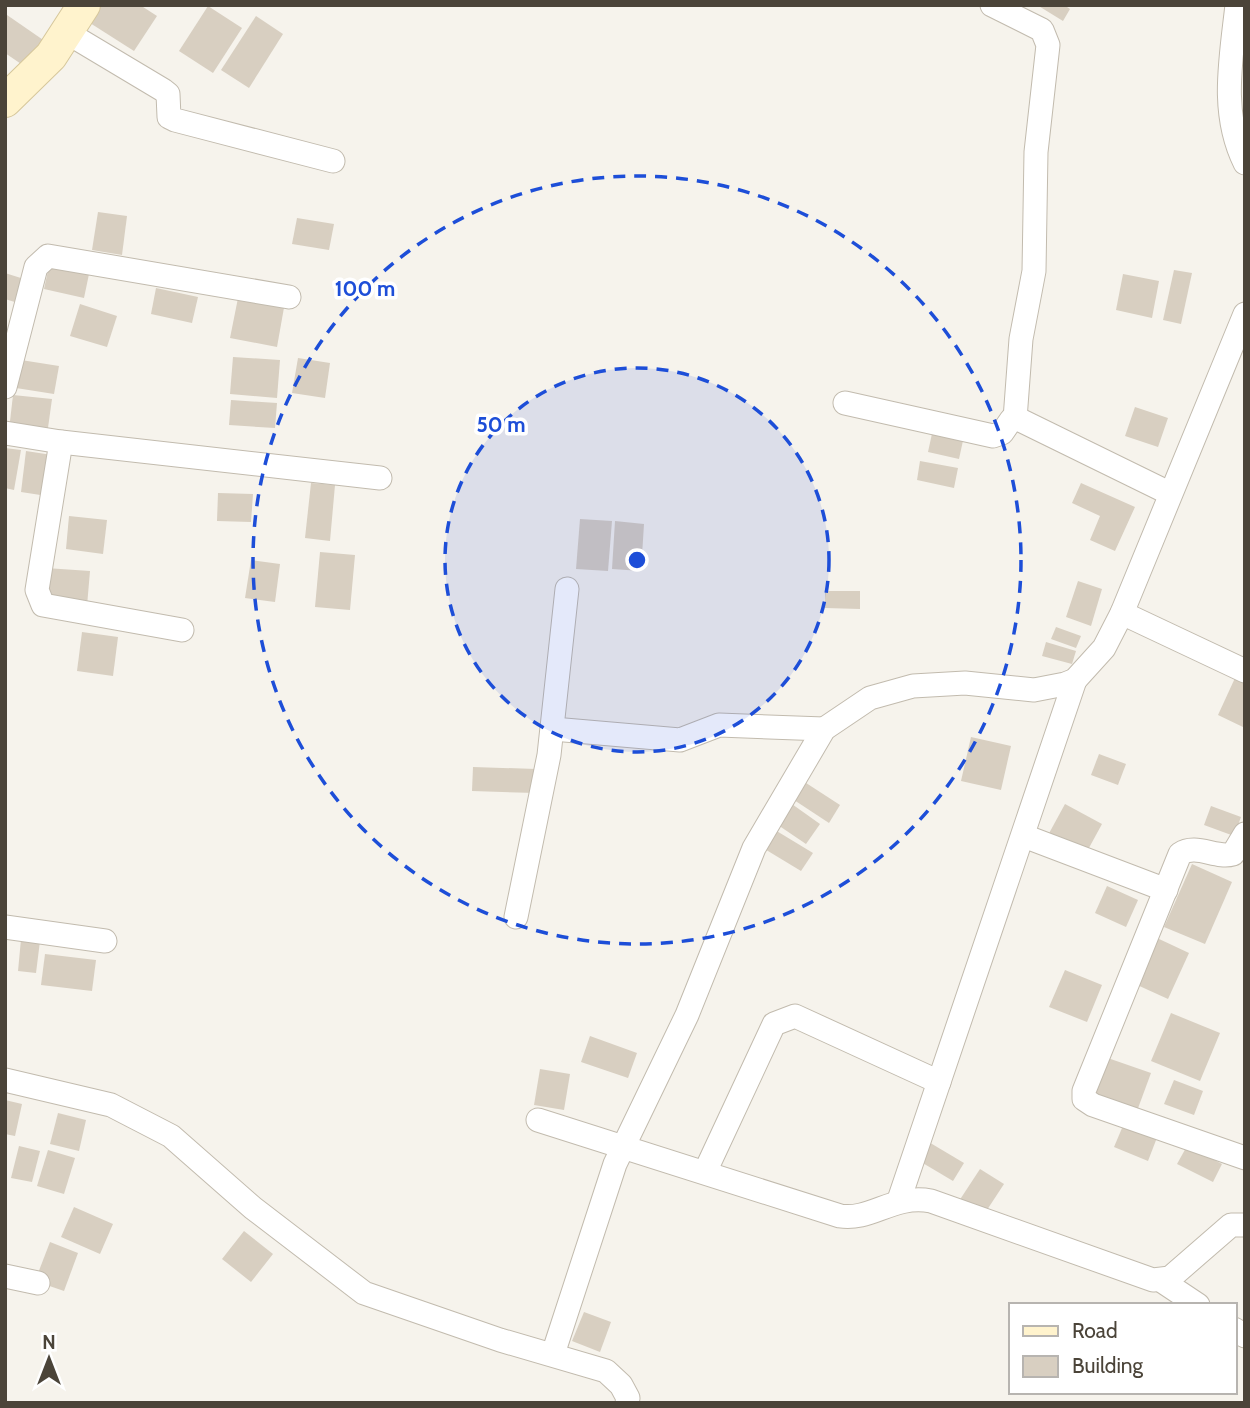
<svg xmlns="http://www.w3.org/2000/svg" width="1250" height="1408" font-family="Cabin,sans-serif">
	<style>
		.building { fill: #d8cfc1 }
		.lines { fill: none; stroke-linecap: round; stroke-linejoin: round }
		.street-casing { stroke: #c2bbae; stroke-width: 25 }
		.secondary-casing { stroke: #d6c79b; stroke-width: 34 }
		.street { stroke: #fff; stroke-width: 23 }
		.secondary { stroke: #fff3cd; stroke-width: 32 }
		.ring { fill: none; stroke: #1d4ed8; stroke-width: 3.5; stroke-dasharray: 12 9 }
		.centre { fill: #1d4ed8; stroke: #fff; stroke-width: 3.5 }
		.ring-label { font-size: 21px; text-anchor: middle; font-weight: bold; fill: #1d4ed8; stroke: #fff; stroke-width: 7; stroke-linejoin: round; paint-order: stroke }
	</style>
	<rect width="100%" height="100%" fill="#f6f3ec"/>
	<g class="building">
		<path d="M 101,5 L 140,5 L 157,16 L 134,51 L 90,23 Z"/>
		<path d="M 1037,5 L 1064,5 L 1070,9 L 1063,21 Z"/>
		<path d="M 208,6 L 242,28 L 213,73 L 179,51 Z"/>
		<path d="M 7,15 L 49,44 L 30,70 L 5,53 Z"/>
		<path d="M 256,16 L 283,34 L 249,88 L 221,70 Z"/>
		<path d="M 98,212 L 127,216 L 122,255 L 92,250 Z"/>
		<path d="M 297,218 L 334,224 L 329,250 L 292,244 Z"/>
		<path d="M 49,266 L 89,274 L 84,298 L 44,289 Z"/>
		<path d="M 1174,270 L 1192,273 L 1181,324 L 1163,320 Z"/>
		<path d="M 5,273 L 24,279 L 18,303 L 5,299 Z"/>
		<path d="M 1123,274 L 1159,281 L 1152,318 L 1116,310 Z"/>
		<path d="M 156,288 L 198,297 L 192,323 L 151,314 Z"/>
		<path d="M 239,293 L 285,302 L 277,347 L 230,338 Z"/>
		<path d="M 80,304 L 117,316 L 107,347 L 70,336 Z"/>
		<path d="M 233,357 L 280,360 L 277,398 L 230,394 Z"/>
		<path d="M 298,358 L 330,363 L 325,398 L 292,393 Z"/>
		<path d="M 21,360 L 59,366 L 54,394 L 16,388 Z"/>
		<path d="M 13,395 L 52,399 L 47,435 L 9,430 Z"/>
		<path d="M 231,400 L 277,403 L 275,428 L 229,425 Z"/>
		<path d="M 1135,407 L 1168,418 L 1158,447 L 1125,436 Z"/>
		<path d="M 933,429 L 964,436 L 959,459 L 928,452 Z"/>
		<path d="M 5,448 L 21,450 L 14,490 L 5,488 Z"/>
		<path d="M 26,451 L 52,455 L 47,496 L 21,492 Z"/>
		<path d="M 920,461 L 958,468 L 954,488 L 917,480 Z"/>
		<path d="M 311,483 L 335,485 L 330,541 L 305,538 Z"/>
		<path d="M 1081,483 L 1135,507 L 1115,551 L 1090,540 L 1100,516 L 1072,503 Z"/>
		<path d="M 218,493 L 253,494 L 251,522 L 217,521 Z"/>
		<path d="M 69,516 L 107,520 L 103,554 L 66,549 Z"/>
		<path d="M 580,519 L 612,521 L 608,571 L 576,569 Z"/>
		<path d="M 615,521 L 644,524 L 641,571 L 612,569 Z"/>
		<path d="M 320,552 L 355,555 L 350,610 L 315,607 Z"/>
		<path d="M 251,560 L 280,564 L 275,602 L 245,598 Z"/>
		<path d="M 46,568 L 90,571 L 87,606 L 43,603 Z"/>
		<path d="M 1078,581 L 1102,589 L 1091,626 L 1066,617 Z"/>
		<path d="M 825,591 L 860,591 L 860,609 L 825,608 Z"/>
		<path d="M 1056,627 L 1081,636 L 1076,648 L 1051,639 Z"/>
		<path d="M 82,632 L 118,637 L 113,676 L 77,671 Z"/>
		<path d="M 1046,642 L 1076,651 L 1072,664 L 1042,656 Z"/>
		<path d="M 1235,678 L 1245,683 L 1245,728 L 1218,715 Z"/>
		<path d="M 971,737 L 1011,746 L 1001,790 L 961,781 Z"/>
		<path d="M 1099,754 L 1126,764 L 1118,785 L 1091,775 Z"/>
		<path d="M 473,767 L 536,769 L 536,793 L 472,791 Z"/>
		<path d="M 803,781 L 840,805 L 829,823 L 791,798 Z"/>
		<path d="M 789,802 L 820,824 L 806,844 L 775,823 Z"/>
		<path d="M 1065,804 L 1102,824 L 1084,857 L 1047,837 Z"/>
		<path d="M 1211,806 L 1241,817 L 1234,836 L 1204,825 Z"/>
		<path d="M 775,830 L 813,853 L 801,871 L 763,848 Z"/>
		<path d="M 1192,864 L 1232,882 L 1205,944 L 1164,927 Z"/>
		<path d="M 1107,886 L 1138,900 L 1126,927 L 1095,913 Z"/>
		<path d="M 1157,938 L 1189,953 L 1168,999 L 1135,984 Z"/>
		<path d="M 21,939 L 40,941 L 36,973 L 18,971 Z"/>
		<path d="M 45,954 L 96,960 L 92,991 L 41,985 Z"/>
		<path d="M 1065,970 L 1102,985 L 1087,1022 L 1049,1007 Z"/>
		<path d="M 1171,1013 L 1220,1033 L 1200,1081 L 1151,1061 Z"/>
		<path d="M 590,1036 L 637,1053 L 628,1078 L 581,1062 Z"/>
		<path d="M 1102,1056 L 1151,1073 L 1137,1111 L 1089,1094 Z"/>
		<path d="M 540,1069 L 570,1074 L 564,1110 L 534,1105 Z"/>
		<path d="M 1174,1080 L 1203,1091 L 1194,1115 L 1164,1104 Z"/>
		<path d="M 5,1100 L 22,1104 L 15,1136 L 5,1134 Z"/>
		<path d="M 58,1113 L 86,1120 L 79,1151 L 50,1144 Z"/>
		<path d="M 1125,1121 L 1158,1135 L 1148,1161 L 1114,1147 Z"/>
		<path d="M 927,1141 L 964,1163 L 953,1181 L 916,1159 Z"/>
		<path d="M 19,1146 L 40,1151 L 32,1182 L 11,1178 Z"/>
		<path d="M 1187,1146 L 1222,1164 L 1213,1182 L 1177,1164 Z"/>
		<path d="M 48,1150 L 75,1158 L 64,1194 L 37,1186 Z"/>
		<path d="M 980,1169 L 1004,1184 L 983,1216 L 959,1201 Z"/>
		<path d="M 74,1207 L 113,1224 L 100,1254 L 61,1237 Z"/>
		<path d="M 244,1231 L 273,1254 L 251,1282 L 222,1259 Z"/>
		<path d="M 50,1242 L 78,1253 L 64,1291 L 35,1281 Z"/>
		<path d="M 584,1312 L 611,1322 L 600,1352 L 572,1341 Z"/>
	</g>
	<g class="lines">
		<defs>
			<g id="street">
				<path d="M 992,5 L 1042,30 L 1048,45 L 1036,152 L 1034,271 L 1021,339 L 1015,419"/>
				<path d="M 1237,5 C 1231,59 1220,113 1245,163"/>
				<path d="M 66,32 L 163,90 L 168,94 L 169,117 L 175,120 L 333,161"/>
				<path d="M 5,387 L 36,267 L 48,256 L 289,297"/>
				<path d="M 845,403 L 993,436 L 1002,433 L 1011,420 L 1020,420 L 1169,493"/>
				<path d="M 5,433 L 61,442 L 380,478"/>
				<path d="M 61,442 L 37,590 L 43,605 L 182,630"/>
				<path d="M 1122,613 L 1245,671"/>
				<path d="M 553,729 L 680,740 L 719,725 L 824,729"/>
				<path d="M 1245,834 L 1233,854 C 1216,859 1196,843 1180,854 L 1084,1091 L 1084,1099 L 1093,1105 L 1245,1158"/>
				<path d="M 1024,836 L 1166,890"/>
				<path d="M 516,917 L 549,755 L 567,589"/>
				<path d="M 5,927 L 105,941"/>
				<path d="M 5,1080 L 111,1105 L 171,1136 L 253,1208 L 364,1293 L 500,1340 L 606,1371 L 621,1385 L 628,1398 L 627,1403"/>
				<path d="M 538,1120 L 840,1216 C 871,1221 893,1194 931,1201 L 1153,1280 L 1170,1278 L 1231,1225 L 1245,1225"/>
				<path d="M 705,1172 L 774,1024 L 795,1016 L 939,1082"/>
				<path d="M 899,1200 L 1075,680"/>
				<path d="M 5,1276 L 38,1283"/>
				<path d="M 1162,1281 L 1198,1305"/>
				<path d="M 1234,1329 L 1245,1336"/>
				<path d="M 553,1354 L 615,1164 L 687,1015 L 754,848 L 824,729 L 870,698 L 913,686 L 965,683 L 1034,690 L 1065,684 L 1075,680 L 1104,648 L 1122,613 L 1245,314"/>
			</g>
			<path id="secondary" d="M 5,101 L 51,56 L 84,5"/>
		</defs>
		<use href="#street" class="street-casing"/>
		<use href="#secondary" class="secondary-casing"/>
		<use href="#street" class="street"/>
		<use href="#secondary" class="secondary"/>
	</g>
	<circle cx="637" cy="560" r="192" fill="#1d4ed8" fill-opacity=".12"/>
	<g class="ring">
		<circle cx="637" cy="560" r="192"/>
		<circle cx="637" cy="560" r="384"/>
	</g>
	<circle cx="637" cy="560" r="10" class="centre"/>
	<g class="ring-label">
		<text x="365" y="296">100 m</text>
		<text x="501" y="432">50 m</text>
	</g>
	<rect width="1250" height="1408" fill="none" stroke="#4b4439" stroke-width="14"/>
	<rect x="1009" y="1303" width="228" height="91" fill="#ffffff" stroke="#b7b4b0" stroke-width="2"/>
	<rect x="1023" y="1326" width="35" height="10" fill="#fff3cd" stroke="#b7b4b0" stroke-width="2"/>
	<text x="1072" y="1338" font-size="21" fill="#4b4439">Road</text>
	<rect x="1023" y="1356" width="35" height="21" fill="#d8cfc1" stroke="#b7b4b0" stroke-width="2"/>
	<text x="1072" y="1373" font-size="21" fill="#4b4439">Building</text>
	<g transform="translate(49 1359)" stroke="#ffffff" stroke-width="5" paint-order="stroke">
	<path d="M0-5L12 26L0 18L-12 26Z" fill="#4b4439"/>
	<text y="-10" font-size="19" font-weight="bold" text-anchor="middle" fill="#4b4439">N</text>
	</g>
</svg>
